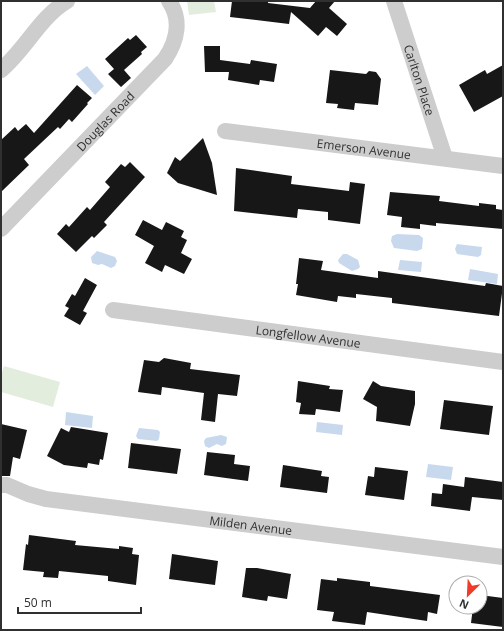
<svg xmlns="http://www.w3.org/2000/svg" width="504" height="631" font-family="'Open Sans',sans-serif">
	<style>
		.green { fill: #e3eddd }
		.water { fill: #c8d9ee }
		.building { fill: #171717 }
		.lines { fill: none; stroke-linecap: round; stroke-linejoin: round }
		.street { stroke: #cdcdcd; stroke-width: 16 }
		.labels { text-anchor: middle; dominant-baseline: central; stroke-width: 4; stroke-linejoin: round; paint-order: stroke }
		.street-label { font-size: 12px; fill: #303030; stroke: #fff }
	</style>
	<rect width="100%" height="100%" fill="#fff"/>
	<g class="green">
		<path d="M 187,1 L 214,1 L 216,12 L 189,15 Z"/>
		<path d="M 4,366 L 60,382 L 53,407 L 1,392 L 1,376 Z"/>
	</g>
	<g class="water">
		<path d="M 87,66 L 104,86 L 95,95 L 76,74 Z"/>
		<path d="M 397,234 L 419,235 L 423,238 L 422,249 L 417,251 L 394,248 L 391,241 L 392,236 Z"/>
		<path d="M 457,244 L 482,247 L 481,255 L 478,257 L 457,254 L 455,249 Z"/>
		<path d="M 97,251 L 115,257 L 117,261 L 115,266 L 111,268 L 102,264 L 98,265 L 92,263 L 91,257 Z"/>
		<path d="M 343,254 L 347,254 L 358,260 L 360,267 L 358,269 L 352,271 L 339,263 L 338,260 Z"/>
		<path d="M 400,260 L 422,262 L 421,272 L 398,270 Z"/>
		<path d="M 470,269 L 498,274 L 497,284 L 468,280 Z"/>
		<path d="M 66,412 L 93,416 L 92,428 L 65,425 Z"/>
		<path d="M 317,422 L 343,425 L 342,435 L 316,432 Z"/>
		<path d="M 139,428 L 158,430 L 160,432 L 159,439 L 157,441 L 138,439 L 136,436 Z"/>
		<path d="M 221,435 L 227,437 L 226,444 L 222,446 L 217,444 L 209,448 L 205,446 L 204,441 L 206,438 Z"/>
		<path d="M 428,464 L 453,467 L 451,480 L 426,477 Z"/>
	</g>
	<g class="building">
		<path d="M 232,1 L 268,1 L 268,3 L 310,8 L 316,1 L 335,1 L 329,8 L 347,24 L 337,36 L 326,27 L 318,36 L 291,12 L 289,24 L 230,17 Z"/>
		<path d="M 136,35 L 147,47 L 141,52 L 142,54 L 124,70 L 131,78 L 121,87 L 108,74 L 114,69 L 105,59 L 128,38 L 130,40 Z"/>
		<path d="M 204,46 L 220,46 L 220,60 L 250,64 L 251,60 L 277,64 L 274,82 L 260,80 L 259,85 L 228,80 L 229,72 L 205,72 Z"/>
		<path d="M 503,65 L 503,96 L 474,112 L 459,85 L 485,70 L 487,74 Z"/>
		<path d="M 330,70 L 366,74 L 369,71 L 376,72 L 381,79 L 378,105 L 355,103 L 354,110 L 337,108 L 338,104 L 326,103 Z"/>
		<path d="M 77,85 L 92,98 L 87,103 L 88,104 L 72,122 L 69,119 L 60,129 L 58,127 L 24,159 L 29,165 L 1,192 L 1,140 L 15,127 L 18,131 L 26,124 L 34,133 Z"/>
		<path d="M 203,138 L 212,163 L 217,195 L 178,183 L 167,173 L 175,157 L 180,161 Z"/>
		<path d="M 130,162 L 145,177 L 104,222 L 107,225 L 94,238 L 92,236 L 76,252 L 57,234 L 66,224 L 69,227 L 87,207 L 90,210 L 110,187 L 105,182 L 121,164 L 125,167 Z"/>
		<path d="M 236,168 L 292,176 L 291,184 L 349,191 L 350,182 L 365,184 L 360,224 L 328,220 L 328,212 L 298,209 L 297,218 L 234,211 Z"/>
		<path d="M 390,192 L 440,196 L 439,201 L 479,206 L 479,203 L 496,205 L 496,209 L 503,210 L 503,229 L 436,223 L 436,226 L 420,224 L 420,229 L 401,227 L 402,217 L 387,215 Z"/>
		<path d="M 143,220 L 162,230 L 166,222 L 184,231 L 181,237 L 187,240 L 181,253 L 192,259 L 184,274 L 165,265 L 162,272 L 145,263 L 154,246 L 135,235 Z"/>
		<path d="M 299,258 L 323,261 L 321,270 L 378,278 L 378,271 L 485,286 L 486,283 L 503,286 L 499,316 L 392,303 L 392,298 L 356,294 L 356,298 L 338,296 L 337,302 L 296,295 L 298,284 L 296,284 Z"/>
		<path d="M 85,278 L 97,285 L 83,311 L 87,313 L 80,325 L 64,316 L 69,308 L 65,306 L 72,294 L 75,296 Z"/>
		<path d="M 164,358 L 191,363 L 190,369 L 240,375 L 237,396 L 218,394 L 215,422 L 201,420 L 204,393 L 162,387 L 161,395 L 138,392 L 144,360 L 159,362 Z"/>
		<path d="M 298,381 L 330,386 L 329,389 L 343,390 L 340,412 L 316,409 L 315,415 L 299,414 L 301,403 L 296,402 Z"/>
		<path d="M 373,381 L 381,386 L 415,391 L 415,404 L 410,426 L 376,421 L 377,407 L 363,399 Z"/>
		<path d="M 444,400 L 493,406 L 489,435 L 440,429 Z"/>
		<path d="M 1,424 L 27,430 L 20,459 L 13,457 L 10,476 L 1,476 Z"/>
		<path d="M 71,427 L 108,433 L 103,460 L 100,459 L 99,465 L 88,463 L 87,468 L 64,465 L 47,456 L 61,428 L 69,432 Z"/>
		<path d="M 131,443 L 181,449 L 177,474 L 128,468 Z"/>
		<path d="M 207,452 L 235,455 L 234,464 L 250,466 L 248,481 L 204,475 Z"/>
		<path d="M 283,465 L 322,471 L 321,476 L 329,477 L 327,493 L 280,487 Z"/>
		<path d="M 375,467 L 408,471 L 404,500 L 365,495 L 368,476 L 374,477 Z"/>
		<path d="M 465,477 L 503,482 L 503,500 L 472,497 L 470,511 L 431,506 L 432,493 L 442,494 L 443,484 L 464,487 Z"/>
		<path d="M 29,535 L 76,541 L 75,545 L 119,549 L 119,546 L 133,548 L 132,554 L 139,555 L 136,585 L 108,581 L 108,576 L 59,571 L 58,578 L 43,577 L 44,572 L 23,570 L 26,544 L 28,545 Z"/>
		<path d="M 172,554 L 218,561 L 215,585 L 169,579 Z"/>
		<path d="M 246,568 L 257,568 L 291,574 L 287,599 L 268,596 L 267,601 L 242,597 Z"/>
		<path d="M 337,578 L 370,582 L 370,586 L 440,595 L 437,614 L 428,612 L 427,621 L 367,612 L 365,625 L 332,621 L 334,612 L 317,610 L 321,579 L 337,581 Z"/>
		<path d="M 480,595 L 503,598 L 503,627 L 471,623 L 473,607 L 480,607 Z"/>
	</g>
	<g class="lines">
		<g class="street">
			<path id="s1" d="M 394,1 L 445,158"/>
			<path d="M 1,70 C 26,49 39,18 67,1"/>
			<path id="s2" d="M 225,131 L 503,166"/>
			<path id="s3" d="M 1,229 L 165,59 C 177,41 182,20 169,1"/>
			<path id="s4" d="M 113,310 L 503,362"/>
			<path id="s5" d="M 1,485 L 7,485 L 28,494 L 46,499 L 503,557"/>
		</g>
	</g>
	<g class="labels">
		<g class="street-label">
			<text stroke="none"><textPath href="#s1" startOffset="83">Carlton Place</textPath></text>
			<text stroke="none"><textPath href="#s3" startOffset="150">Douglas Road</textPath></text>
			<text stroke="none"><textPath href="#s2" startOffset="140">Emerson Avenue</textPath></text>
			<text stroke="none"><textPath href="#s4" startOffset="197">Longfellow Avenue</textPath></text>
			<text stroke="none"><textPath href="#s5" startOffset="254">Milden Avenue</textPath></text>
		</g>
	</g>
	<rect width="504" height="631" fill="none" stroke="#303030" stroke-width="4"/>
	<g transform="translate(468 595) rotate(204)"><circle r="19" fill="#ffffff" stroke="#acacac"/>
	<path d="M0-3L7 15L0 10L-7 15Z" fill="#f03b29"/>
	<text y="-6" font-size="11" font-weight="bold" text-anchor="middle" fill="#303030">N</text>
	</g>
	<path d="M18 607v6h123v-6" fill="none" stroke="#303030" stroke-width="2"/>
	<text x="24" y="607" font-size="12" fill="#303030" stroke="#ffffff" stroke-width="3" paint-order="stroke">50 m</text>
</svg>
